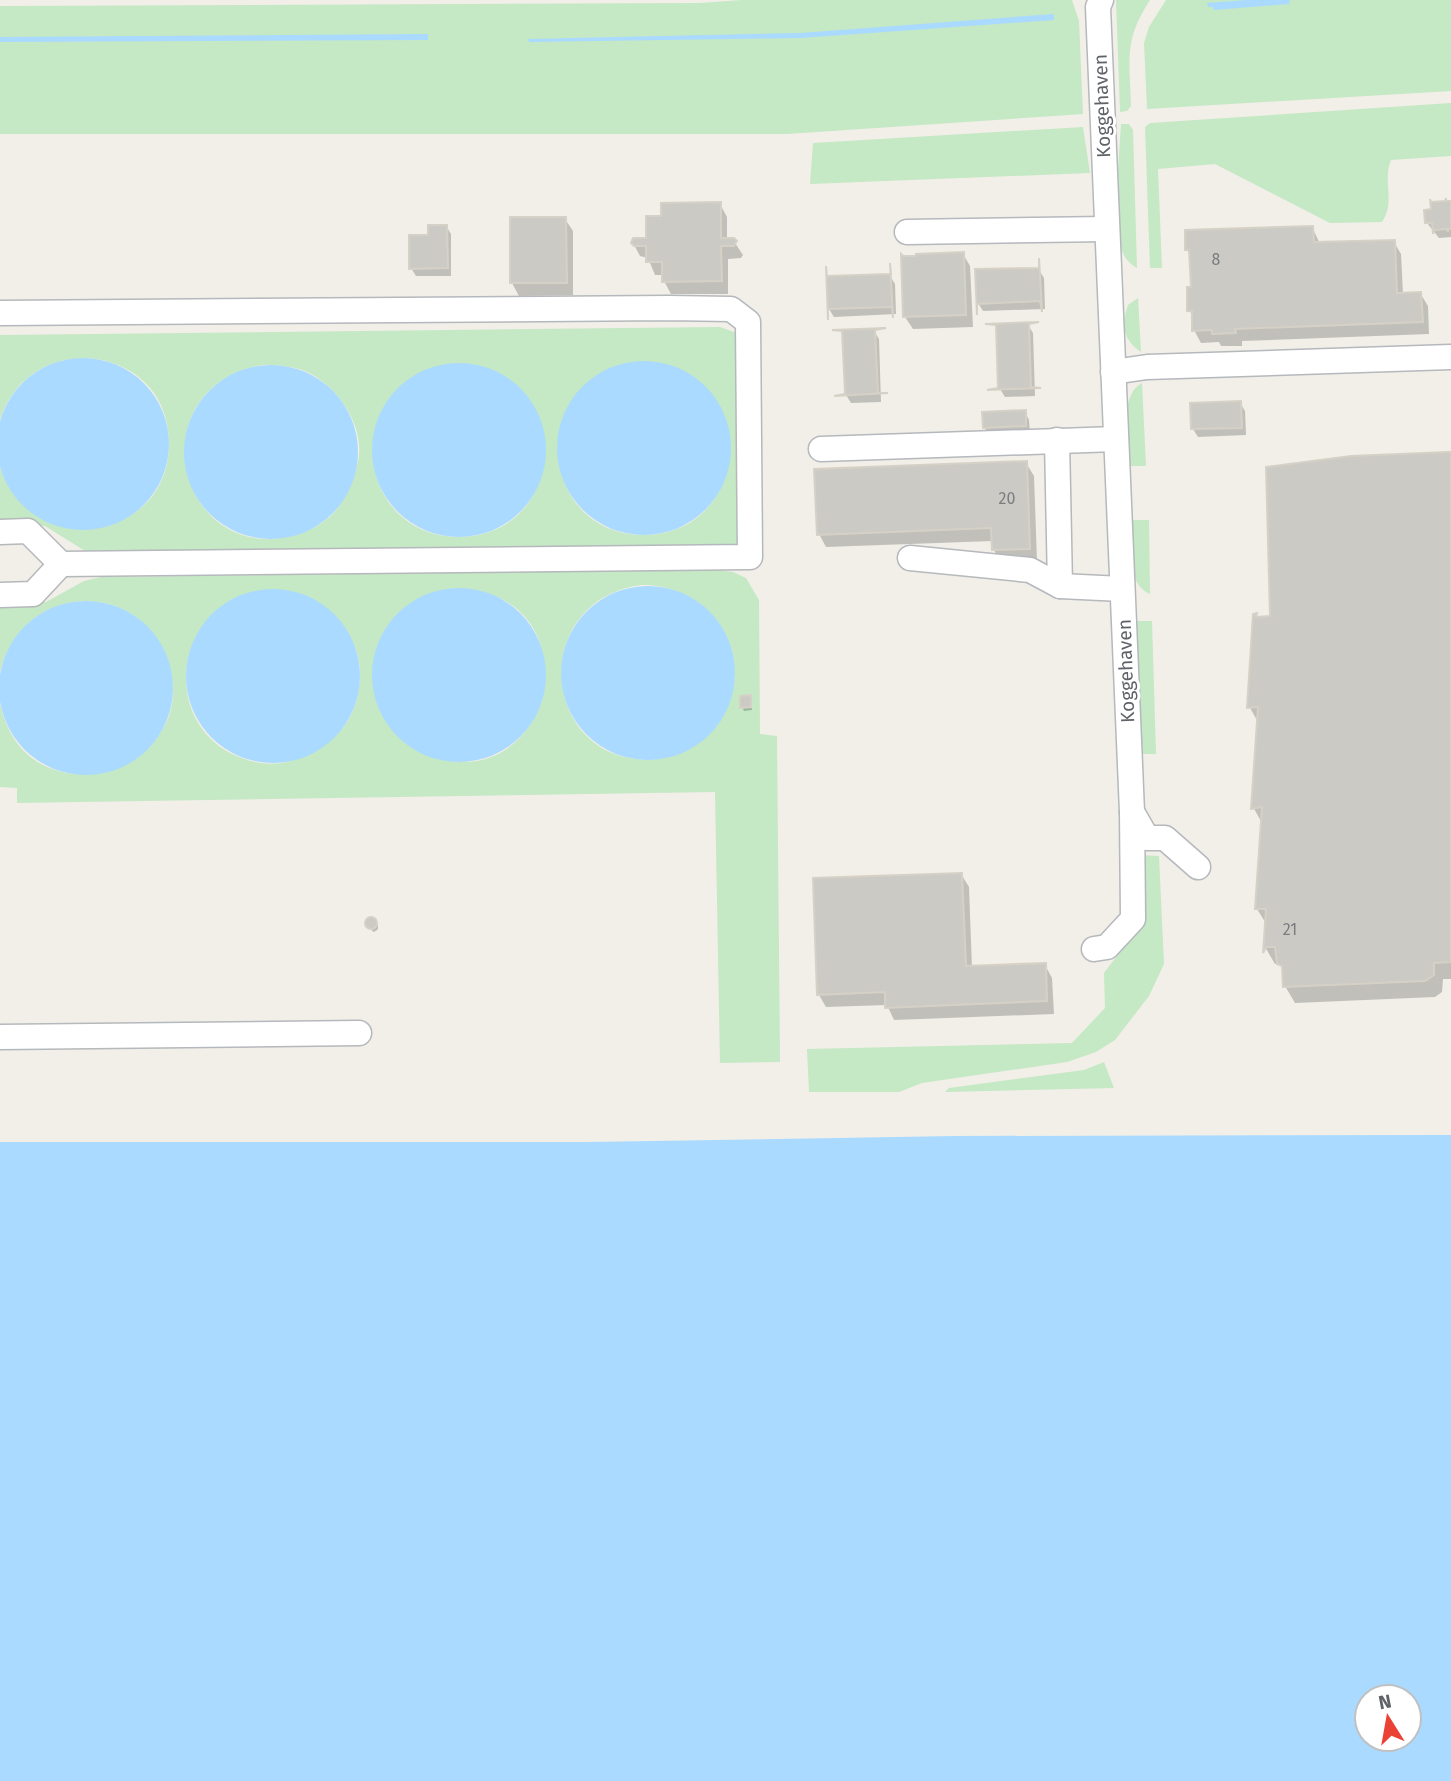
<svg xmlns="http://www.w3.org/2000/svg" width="1451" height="1781" font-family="'Fira Sans',sans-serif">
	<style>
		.green { fill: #c5e8c5; fill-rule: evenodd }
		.water { fill: #aadaff; fill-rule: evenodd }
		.shadow { fill: #0003 }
		.building { fill: #cccac5; stroke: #d6d1c6; stroke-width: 2 }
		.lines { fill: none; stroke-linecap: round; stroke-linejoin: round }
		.minor-casing { stroke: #b5b8bc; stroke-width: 27 }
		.minor { stroke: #fff; stroke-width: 24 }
		.labels { text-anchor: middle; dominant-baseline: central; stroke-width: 6; stroke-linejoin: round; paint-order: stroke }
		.number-label { font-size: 16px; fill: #7a7d7f }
		.street-label { font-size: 19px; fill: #5f6368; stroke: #fff }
	</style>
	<rect width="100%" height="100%" fill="#f1efe8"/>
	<g class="green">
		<path d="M 742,0 L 1072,0 L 1079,21 L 1083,114 L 787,134 L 0,134 L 0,6 L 700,3 Z"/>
		<path d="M 1116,0 L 1150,0 C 1123,41 1130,60 1131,106 L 1127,111 L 1120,112 Z"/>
		<path d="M 1166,0 L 1451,0 L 1451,91 L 1147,109 L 1144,43 L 1149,27 Z"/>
		<path d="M 1451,103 L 1451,156 L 1391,160 C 1382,182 1396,201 1382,222 L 1330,223 L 1215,164 L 1158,169 L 1162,268 L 1150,268 L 1145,127 L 1150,123 Z"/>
		<path d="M 1121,124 L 1129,124 L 1133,130 L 1137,268 C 1127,262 1122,255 1120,243 L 1118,171 Z"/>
		<path d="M 1083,127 L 1090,173 L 810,184 L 813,143 Z"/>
		<path d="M 1138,298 L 1141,352 C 1123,340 1121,325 1128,305 Z"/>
		<path d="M 720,327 L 742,335 L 749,540 L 729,550 L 98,559 L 45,526 L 0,526 L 0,467 C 32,563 172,541 169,441 C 167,343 29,327 0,420 L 0,335 ZM 645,362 C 760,368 755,535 643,535 C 534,534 526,370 645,362 ZM 456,364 C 577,370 569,535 461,537 C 350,538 339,377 456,364 ZM 263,365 C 278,365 291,366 305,371 C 337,385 366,426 358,462 C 355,475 347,488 342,501 C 334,518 313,530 296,535 C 176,568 136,386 263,365 Z"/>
		<path d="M 1142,383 L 1146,466 L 1130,466 C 1129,443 1118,395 1142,383 Z"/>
		<path d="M 1130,520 L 1149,520 L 1150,594 C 1125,584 1131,542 1130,520 Z"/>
		<path d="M 716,570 L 733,572 L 746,578 L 759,600 L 760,734 L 777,736 L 780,1062 L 720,1063 L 715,792 L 17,803 L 17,788 L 0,787 L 0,703 C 26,831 214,768 165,654 C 156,632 136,612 112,605 C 61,590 11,621 0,673 L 0,603 L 46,602 L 84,581 L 101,577 ZM 641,585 C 727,584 770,685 700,740 C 686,751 674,758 657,759 C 542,770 524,601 641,585 ZM 447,589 C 603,582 557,814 418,751 L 395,616 L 416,600 ZM 278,590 C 307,594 318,601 336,623 C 342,629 349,636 353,643 C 367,669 359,714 338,733 C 333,738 326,742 320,746 C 302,759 284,766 261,763 C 154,747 163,591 278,590 Z"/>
		<path d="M 1135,621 L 1152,621 L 1156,754 L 1138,754 Z"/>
		<path d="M 1139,855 L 1159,856 L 1164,964 L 1149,996 L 1115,1040 L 1096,1052 L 1067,1062 L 922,1083 L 899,1092 L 809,1092 L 807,1049 L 1072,1043 L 1105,1008 L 1104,973 L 1143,922 Z"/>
		<path d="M 1104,1062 L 1114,1088 L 945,1092 L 949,1088 L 1084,1070 Z"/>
	</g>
	<g class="water">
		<path d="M 1246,0 L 1290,0 L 1289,4 L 1214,10 L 1213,7 L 1208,7 L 1207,3 Z"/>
		<path d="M 1054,14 L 1054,20 L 801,38 L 529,42 L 528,39 L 800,33 Z"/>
		<path d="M 428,34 L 428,40 L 0,42 L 0,37 Z"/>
		<circle cx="83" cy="444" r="86"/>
		<circle cx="644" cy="448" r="87"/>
		<circle cx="459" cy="450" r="87"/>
		<circle cx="271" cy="452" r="87"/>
		<circle cx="648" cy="673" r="87"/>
		<circle cx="459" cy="675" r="87"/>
		<circle cx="273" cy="676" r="87"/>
		<circle cx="86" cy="688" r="87"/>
		<path d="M 1451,1135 L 1451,1781 L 0,1781 L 0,1142 L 589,1142 L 955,1136 ZM 1367,1697 L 1409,1697 L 1409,1739 L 1367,1739 Z"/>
	</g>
	<g class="shadow">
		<path d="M 1451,202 L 1451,237 L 1439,238 L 1427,223 Z"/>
		<path d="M 720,204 L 727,217 L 727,239 L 733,240 L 743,255 L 741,258 L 728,259 L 728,294 L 671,294 L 664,281 L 664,275 L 655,275 L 648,258 L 640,256 L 633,243 L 648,239 L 663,218 Z"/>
		<path d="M 565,219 L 573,231 L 573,295 L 519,296 L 512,283 Z"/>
		<path d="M 446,226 L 451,234 L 451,276 L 416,276 L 411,268 L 430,237 Z"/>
		<path d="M 1312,227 L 1320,244 L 1394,242 L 1401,254 L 1403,294 L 1420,293 L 1428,306 L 1429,334 L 1242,341 L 1242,346 L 1221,346 L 1219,342 L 1201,343 L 1194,330 L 1194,318 L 1189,310 L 1193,289 L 1192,257 L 1187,250 Z"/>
		<path d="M 963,254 L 970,266 L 973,327 L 913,329 L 905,317 Z"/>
		<path d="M 1039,270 L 1044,278 L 1045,309 L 983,311 L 978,303 Z"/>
		<path d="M 890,276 L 895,284 L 896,314 L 834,317 L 829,309 Z"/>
		<path d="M 1028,325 L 1033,333 L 1035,396 L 1005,397 L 1000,389 Z"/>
		<path d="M 874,331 L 879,339 L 881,402 L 851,403 L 846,395 Z"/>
		<path d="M 1240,403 L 1245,411 L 1246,435 L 1198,437 L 1193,429 Z"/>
		<path d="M 1025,412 L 1029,420 L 1030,434 L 989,436 L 985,428 Z"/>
		<path d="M 1451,454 L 1451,979 L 1443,979 L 1442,992 L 1435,997 L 1295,1003 L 1285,986 L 1284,972 L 1280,964 L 1275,964 L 1265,947 L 1267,925 L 1257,909 L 1262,823 L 1253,807 L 1258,722 L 1249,706 L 1272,617 Z"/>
		<path d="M 1026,463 L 1034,476 L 1037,561 L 1001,563 L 994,550 L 993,541 L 826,547 L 819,534 Z"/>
		<path d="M 750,697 L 752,710 L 744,711 L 742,707 Z"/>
		<path d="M 961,874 L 969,887 L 972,968 L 1045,965 L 1052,978 L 1054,1014 L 894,1020 L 887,1005 L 826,1007 L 819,995 Z"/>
		<path d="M 370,918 L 378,924 L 378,929 L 376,931 L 373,932 L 367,922 Z"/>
	</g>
	<g class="building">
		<path d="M 1446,198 L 1446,201 L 1451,201 L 1451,229 L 1448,229 L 1448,232 L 1447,229 L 1434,230 L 1433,234 L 1432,223 L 1425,223 L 1424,210 L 1431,209 L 1430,199 L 1431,202 L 1445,201 Z"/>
		<path d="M 721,202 L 721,238 L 734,238 L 737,241 L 734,246 L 721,246 L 722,281 L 662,282 L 662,262 L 646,262 L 646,246 L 634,246 L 631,243 L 633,238 L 646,238 L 646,216 L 661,216 L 661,203 Z"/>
		<path d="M 510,217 L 566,217 L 567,283 L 510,283 Z"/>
		<path d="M 428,225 L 447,225 L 448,268 L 409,269 L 409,235 L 428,235 Z"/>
		<path d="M 1313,226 L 1314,242 L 1395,240 L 1397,293 L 1421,292 L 1423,322 L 1235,329 L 1236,333 L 1212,334 L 1212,330 L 1192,331 L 1192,311 L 1187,311 L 1187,287 L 1191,287 L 1189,250 L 1185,250 L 1185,230 Z"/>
		<path d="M 964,252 L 966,315 L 903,317 L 901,254 L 903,256 L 916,256 L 916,254 Z"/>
		<path d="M 1039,258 L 1042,312 L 1040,301 L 977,304 L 977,315 L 975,269 L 1039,268 Z"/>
		<path d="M 890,263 L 893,318 L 892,307 L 828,309 L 828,320 L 826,266 L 827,276 L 891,274 Z"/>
		<path d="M 1039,322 L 1029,324 L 1031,387 L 1041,388 L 987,390 L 998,388 L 996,325 L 985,324 Z"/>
		<path d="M 886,328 L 875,330 L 878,393 L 888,393 L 834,396 L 845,394 L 842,331 L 832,330 Z"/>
		<path d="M 1241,401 L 1242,428 L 1191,429 L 1190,403 Z"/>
		<path d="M 1026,410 L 1026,426 L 983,428 L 982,412 Z"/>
		<path d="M 1448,452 L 1451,452 L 1451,962 L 1434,963 L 1434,975 L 1425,981 L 1283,987 L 1282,966 L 1277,964 L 1275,947 L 1266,947 L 1263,953 L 1266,909 L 1255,909 L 1262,807 L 1251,809 L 1258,707 L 1247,708 L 1253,614 L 1257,613 L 1256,617 L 1270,616 L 1266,467 L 1351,456 Z"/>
		<path d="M 1027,461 L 1030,549 L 992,550 L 991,528 L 817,535 L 814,469 Z"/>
		<path d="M 751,695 L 751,707 L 740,708 L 740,696 Z"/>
		<path d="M 962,873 L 966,966 L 1046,963 L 1047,1001 L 885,1008 L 885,992 L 817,995 L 813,878 Z"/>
		<circle cx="371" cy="923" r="6"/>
	</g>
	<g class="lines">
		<defs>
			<g id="minor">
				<path d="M 907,232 L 1107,229"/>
				<path d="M 0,313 L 669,308 L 731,309 L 748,322 L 750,557 L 61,564 L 28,531 L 0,532"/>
				<path d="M 1113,372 L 1147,367 L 1451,357"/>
				<path d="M 1057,440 L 1060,586"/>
				<path d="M 821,449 L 1116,439"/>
				<path d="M 910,558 L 1030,570 L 1060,586 L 1122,589"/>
				<path d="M 0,595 L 33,594 L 61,564"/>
				<path d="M 1132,812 L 1147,838 L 1165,838 L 1198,867"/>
				<path d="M 1094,949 L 1107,947 L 1133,919 L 1132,812 L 1098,7 L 1101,0"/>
				<path d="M 0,1037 L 359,1033"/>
			</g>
		</defs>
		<use href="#minor" class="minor-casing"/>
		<use href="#minor" class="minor"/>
	</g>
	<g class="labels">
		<g class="number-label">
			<text x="1216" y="259">8</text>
			<text x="1007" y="498">20</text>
			<text x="1290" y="929">21</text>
		</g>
		<g class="street-label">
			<text transform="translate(1102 106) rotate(-92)">Koggehaven</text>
			<text transform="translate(1126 671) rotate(-92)">Koggehaven</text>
		</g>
	</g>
	<g transform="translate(1388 1718) rotate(349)"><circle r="33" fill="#ffffff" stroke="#bfc1c3" stroke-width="2"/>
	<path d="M0-5L12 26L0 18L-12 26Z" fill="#ea4335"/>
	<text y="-10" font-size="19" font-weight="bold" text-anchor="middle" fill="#5f6368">N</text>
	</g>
</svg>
